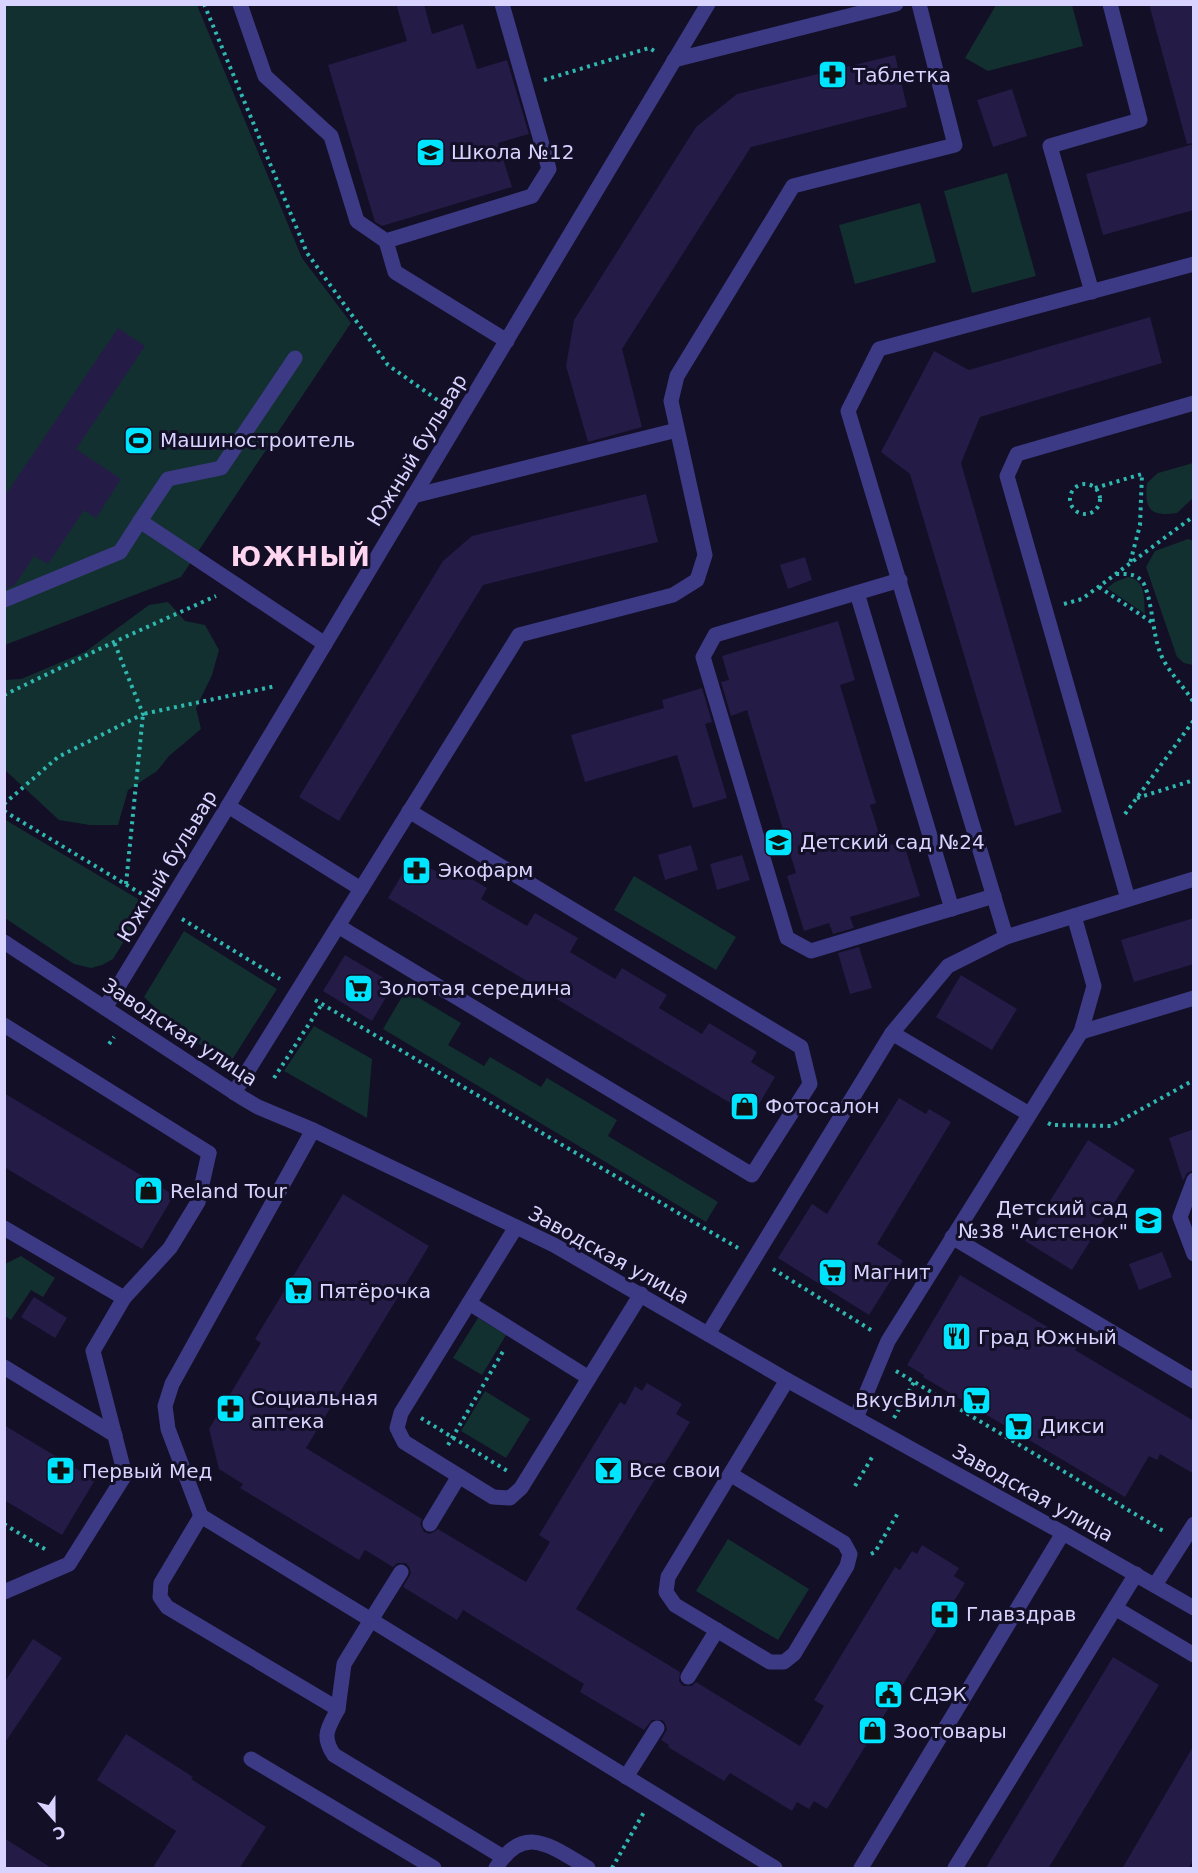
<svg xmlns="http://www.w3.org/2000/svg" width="1198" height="1873" font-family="'DejaVu Sans',sans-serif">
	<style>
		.green { fill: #12302f }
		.building { fill: #241b47 }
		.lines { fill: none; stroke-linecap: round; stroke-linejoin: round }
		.path { stroke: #2fb8b0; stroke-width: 4; stroke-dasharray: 3 4.5; stroke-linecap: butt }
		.service { stroke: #3d3a85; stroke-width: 15 }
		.minor { stroke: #3d3a85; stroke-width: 15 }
		.tertiary { stroke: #3d3a85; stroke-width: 15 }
		.labels { text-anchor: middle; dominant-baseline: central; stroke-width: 6; stroke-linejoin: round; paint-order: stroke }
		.poi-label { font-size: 20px; fill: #d9d4ff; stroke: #130f26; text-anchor: start }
		.street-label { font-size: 20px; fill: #d9d4ff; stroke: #130f26 }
		.district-label { font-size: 26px; font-weight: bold; letter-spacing: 1.5px; fill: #ffd6f0; stroke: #130f26 }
	</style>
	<rect width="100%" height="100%" fill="#130f26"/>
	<g class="green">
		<path d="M 4,5 L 197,5 L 302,258 L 351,323 L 181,577 L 5,645 Z"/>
		<path d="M 996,5 L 1072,5 L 1083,46 L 988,71 L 965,58 Z"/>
		<path d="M 1007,173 L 1036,276 L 972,293 L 944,191 Z"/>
		<path d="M 920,203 L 936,262 L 855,284 L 839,225 Z"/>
		<path d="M 1193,463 L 1193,498 L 1177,513 C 1150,517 1144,509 1147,483 L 1158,473 Z"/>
		<path d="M 1188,539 L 1194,541 L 1193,665 L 1184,663 L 1177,657 L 1146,567 L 1155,551 Z"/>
		<path d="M 1128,577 C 1146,580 1144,599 1145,614 L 1107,588 L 1115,582 Z"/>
		<path d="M 168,602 L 185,621 L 205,625 L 219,650 L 212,675 L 196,708 L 201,729 L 169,756 L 157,771 L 128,790 L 118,825 L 90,825 L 59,820 L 5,770 L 5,680 L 21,679 L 85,652 L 149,605 Z"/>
		<path d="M 4,819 L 138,899 L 142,912 L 113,959 L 102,965 L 91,968 L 74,964 L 5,918 Z"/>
		<path d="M 634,876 L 736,937 L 716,970 L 614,910 Z"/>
		<path d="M 184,931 L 277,989 L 230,1063 L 181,1033 L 144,997 Z"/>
		<path d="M 406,990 L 461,1023 L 448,1045 L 484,1066 L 490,1057 L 541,1087 L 547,1078 L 617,1120 L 608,1136 L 718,1202 L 706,1222 L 383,1029 Z"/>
		<path d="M 314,1026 L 372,1059 L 367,1118 L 284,1071 Z"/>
		<path d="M 21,1256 L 55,1278 L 43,1297 L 31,1290 L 11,1320 L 5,1316 L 5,1264 Z"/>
		<path d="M 478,1318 L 506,1335 L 482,1375 L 453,1358 Z"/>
		<path d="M 485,1391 L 530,1419 L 506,1458 L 461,1431 Z"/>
		<path d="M 728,1539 L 809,1589 L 778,1640 L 696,1591 Z"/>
	</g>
	<g class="building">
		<path d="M 396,4 L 424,4 L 432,34 L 463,24 L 477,69 L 507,60 L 529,134 L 498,143 L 512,187 L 382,226 L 375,222 L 328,65 L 407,41 Z"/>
		<path d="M 1149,4 L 1194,4 L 1194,143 L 1187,144 Z"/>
		<path d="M 895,55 L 907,107 L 751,147 L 622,349 L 642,427 L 588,442 L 566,366 L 574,320 L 696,127 L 737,94 Z"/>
		<path d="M 1012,89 L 1027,136 L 993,147 L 977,100 Z"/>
		<path d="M 1194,144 L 1194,210 L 1103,235 L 1086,174 Z"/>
		<path d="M 1150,317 L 1162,363 L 980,417 L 961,463 L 1062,812 L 1015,826 L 910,474 L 881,452 L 934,351 L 969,370 Z"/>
		<path d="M 118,328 L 145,346 L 76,449 L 121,479 L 96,518 L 84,510 L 48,564 L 34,556 L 15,585 L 4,589 L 4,497 Z"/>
		<path d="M 646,494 L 658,542 L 483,585 L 339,821 L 299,797 L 443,561 L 472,536 Z"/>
		<path d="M 805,557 L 812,580 L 788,589 L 780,565 Z"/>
		<path d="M 838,621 L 855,680 L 840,685 L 876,803 L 870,805 L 883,847 L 903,841 L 920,896 L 850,917 L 854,928 L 833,934 L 829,923 L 804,931 L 787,876 L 796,873 L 747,710 L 731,716 L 721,682 L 729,680 L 722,656 Z"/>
		<path d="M 702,688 L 712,722 L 705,724 L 727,798 L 693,808 L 677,755 L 585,782 L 571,735 L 664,708 L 662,700 Z"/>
		<path d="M 691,845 L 698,870 L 665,880 L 658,855 Z"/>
		<path d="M 742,855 L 750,880 L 717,890 L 710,864 Z"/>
		<path d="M 412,858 L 439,873 L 445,863 L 487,888 L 481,899 L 527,926 L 535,913 L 578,938 L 570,952 L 615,979 L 622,968 L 667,995 L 659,1008 L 702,1034 L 709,1023 L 757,1052 L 751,1062 L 775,1077 L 752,1116 L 388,898 Z"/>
		<path d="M 1194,918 L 1194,964 L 1134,982 L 1121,940 Z"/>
		<path d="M 859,947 L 872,988 L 850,994 L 838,953 Z"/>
		<path d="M 345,955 L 394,984 L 372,1021 L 323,991 Z"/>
		<path d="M 961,975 L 1017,1009 L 992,1050 L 936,1017 Z"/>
		<path d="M 4,1093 L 174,1195 L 142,1249 L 4,1167 Z"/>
		<path d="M 899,1098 L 926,1114 L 929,1109 L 951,1122 L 877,1244 L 903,1261 L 869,1315 L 778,1258 L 812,1204 L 827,1214 Z"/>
		<path d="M 1194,1129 L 1194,1170 L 1187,1173 L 1183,1181 L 1169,1138 Z"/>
		<path d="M 1088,1140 L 1135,1170 L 1072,1270 L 1025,1241 Z"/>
		<path d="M 343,1194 L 429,1246 L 306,1448 L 422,1519 L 420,1524 L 424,1532 L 430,1534 L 438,1529 L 526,1582 L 550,1542 L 539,1535 L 587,1456 L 620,1402 L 625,1405 L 635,1386 L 642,1391 L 647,1383 L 682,1404 L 676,1414 L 690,1422 L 576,1609 L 680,1672 L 679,1681 L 683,1686 L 692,1686 L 696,1682 L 800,1746 L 824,1706 L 814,1700 L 895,1567 L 900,1570 L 912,1551 L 917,1554 L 922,1545 L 959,1568 L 954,1576 L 965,1583 L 827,1809 L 814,1801 L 809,1809 L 797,1802 L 792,1811 L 730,1773 L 724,1781 L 668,1747 L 669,1745 L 661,1740 L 667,1729 L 665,1723 L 662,1720 L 652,1720 L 644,1730 L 580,1692 L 584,1684 L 463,1610 L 457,1620 L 403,1587 L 411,1573 L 409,1567 L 406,1563 L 397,1563 L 393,1567 L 365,1550 L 359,1560 L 240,1488 L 243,1484 L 219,1469 L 209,1429 L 261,1343 L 255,1339 Z"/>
		<path d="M 1162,1252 L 1172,1277 L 1139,1290 L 1129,1264 Z"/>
		<path d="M 960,1275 L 1078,1345 L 1075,1350 L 1194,1421 L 1194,1474 L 1160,1454 L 1157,1460 L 1149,1456 L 1125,1497 L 923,1377 L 924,1375 L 907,1365 Z"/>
		<path d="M 34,1297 L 67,1318 L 55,1338 L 21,1317 Z"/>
		<path d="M 4,1425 L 95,1480 L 62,1535 L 4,1500 Z"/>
		<path d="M 33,1639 L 62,1658 L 4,1744 L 4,1683 Z"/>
		<path d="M 1113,1657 L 1159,1685 L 1048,1869 L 985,1869 Z"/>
		<path d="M 126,1734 L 193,1777 L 191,1779 L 266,1827 L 239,1869 L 152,1869 L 176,1831 L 97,1780 Z"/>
		<path d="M 1194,1745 L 1194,1859 L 1188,1869 L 1122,1869 Z"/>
		<path d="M 4,1838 L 53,1869 L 4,1869 Z"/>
	</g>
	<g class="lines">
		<g class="path">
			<path d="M 204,4 L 307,253 L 388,365 L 446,406"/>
			<path d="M 544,80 L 649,48 L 656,52"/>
			<circle cx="1085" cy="499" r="15"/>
			<path d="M 1095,488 L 1142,474 L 1140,525 L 1130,563"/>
			<path d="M 1116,574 C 1128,574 1137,573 1144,584 C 1153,605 1152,631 1160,652 C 1166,670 1184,686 1194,703"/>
			<path d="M 1099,587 L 1153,623"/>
			<path d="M 1064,604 L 1082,599 L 1194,516"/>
			<path d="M 4,695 L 114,642 L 216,596"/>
			<path d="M 1137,798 L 1194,780"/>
			<path d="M 4,804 L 58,757 L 143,714 L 114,642"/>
			<path d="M 4,811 L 150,899"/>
			<path d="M 1125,814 L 1194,720"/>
			<path d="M 126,884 L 143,714 L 276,686"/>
			<path d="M 182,919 L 280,979"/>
			<path d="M 315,1000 L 738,1248"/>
			<path d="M 109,1044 L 114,1037"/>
			<path d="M 274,1078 L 322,1004"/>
			<path d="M 1048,1123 L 1052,1125 L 1111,1126 L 1194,1080"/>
			<path d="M 773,1269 L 871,1330"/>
			<path d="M 896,1371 L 1165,1532"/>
			<path d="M 421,1418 L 509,1472"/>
			<path d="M 894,1418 L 914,1382"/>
			<path d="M 448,1445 L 505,1348"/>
			<path d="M 855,1486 L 874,1454"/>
			<path d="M 4,1524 L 48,1551"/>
			<path d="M 871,1554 L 875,1552 L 898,1513"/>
			<path d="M 612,1868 L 644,1812"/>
		</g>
		<g class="service">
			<path d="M 240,4 L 265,76 L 331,136 L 357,221 L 386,241 L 532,196 L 549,169 L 502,4"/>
			<path d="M 674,60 L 896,4"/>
			<path d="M 386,241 L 395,272 L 507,341"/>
			<path d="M 1092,292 L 1050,146 L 1140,120 L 1110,4"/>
			<path d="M 413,496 L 677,430"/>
			<path d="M 140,521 L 168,479 L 221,468 L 295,358"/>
			<path d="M 900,580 L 715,635 L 703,657 L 787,938 L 811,951 L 994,896"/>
			<path d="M 857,593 L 952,909"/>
			<path d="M 4,600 L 120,552 L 140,521 L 325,644"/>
			<path d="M 228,806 L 361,889 L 234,1093"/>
			<path d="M 361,889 L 519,635 L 673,595 L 697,580 L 705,555 L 671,401 L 677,376 L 793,186 L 955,145 L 919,4"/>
			<path d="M 1128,899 L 1007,476 L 1017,454 L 1194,403"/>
			<path d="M 1074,916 L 1194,879"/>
			<path d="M 338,926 L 752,1175 L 810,1084 L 801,1047 L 409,811"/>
			<path d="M 1006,937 L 1074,916 L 1094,986 L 1081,1032"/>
			<path d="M 4,1025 L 209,1153"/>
			<path d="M 892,1033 L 948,966 L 1006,937 L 848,411 L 879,349 L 1194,264"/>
			<path d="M 313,1130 L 172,1384 L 165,1406 L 168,1429 L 201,1516 L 371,1620 L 344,1664 L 338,1709"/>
			<path d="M 1194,1180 L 1180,1217 L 1194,1254"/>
			<path d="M 4,1228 L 124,1298"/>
			<path d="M 952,1237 L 1194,1381"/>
			<path d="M 469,1303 L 589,1378"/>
			<path d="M 708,1334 L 892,1033 L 1029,1114"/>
			<path d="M 4,1367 L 115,1435"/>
			<path d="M 730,1474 L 844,1543 L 850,1554 L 847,1566 L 794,1654 L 784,1662 L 770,1662 L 675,1605 L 666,1592 L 668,1577 L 787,1380"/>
			<path d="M 459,1476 L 404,1442 L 397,1428 L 401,1413 L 516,1227"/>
			<path d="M 201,1516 L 161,1583 L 160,1597 L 167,1607 L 338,1709 C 328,1728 321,1736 334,1755 L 503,1857"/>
			<path d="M 430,1524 L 459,1476 L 493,1497 L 510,1498 L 521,1488 L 641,1294"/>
			<path d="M 401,1572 L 371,1620 L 775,1868"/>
			<path d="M 1155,1585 L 1194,1524"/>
			<path d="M 1115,1608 L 1194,1655"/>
			<path d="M 688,1677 L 717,1630"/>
			<path d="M 251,1759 L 434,1868"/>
			<path d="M 626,1777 L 657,1728"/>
			<path d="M 496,1868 C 524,1822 552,1847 588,1868"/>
			<path d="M 861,1868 L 1063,1533"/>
			<path d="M 955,1868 L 1136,1574"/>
		</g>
		<g class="minor">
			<path d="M 105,1008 L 228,806 L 708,4"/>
			<path d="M 856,1418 L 888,1341 L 1081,1032 L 1194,998"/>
			<path d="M 4,1592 L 69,1564 L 125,1475 L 93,1351 L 124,1298 L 170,1248 L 198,1202 L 209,1153"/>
		</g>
		<path class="tertiary" d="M 4,942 L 241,1097 L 258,1107 L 313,1130 L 554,1245 L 787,1380 L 1063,1533 L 1194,1608"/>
	</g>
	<defs>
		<symbol id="pharmacy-square" viewBox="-11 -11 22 22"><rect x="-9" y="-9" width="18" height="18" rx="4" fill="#00e5ff" stroke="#130f26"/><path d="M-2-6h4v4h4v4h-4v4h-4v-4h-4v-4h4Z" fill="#111"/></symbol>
		<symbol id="school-square" viewBox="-11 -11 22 22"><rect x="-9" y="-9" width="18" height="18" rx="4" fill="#00e5ff" stroke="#130f26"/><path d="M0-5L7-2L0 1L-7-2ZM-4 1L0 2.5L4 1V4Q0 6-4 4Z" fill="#111"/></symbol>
		<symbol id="stadium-square" viewBox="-11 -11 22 22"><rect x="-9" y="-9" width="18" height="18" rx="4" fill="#00e5ff" stroke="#130f26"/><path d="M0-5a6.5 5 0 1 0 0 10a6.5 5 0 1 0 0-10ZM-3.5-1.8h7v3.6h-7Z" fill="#111"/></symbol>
		<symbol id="supermarket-square" viewBox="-11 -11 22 22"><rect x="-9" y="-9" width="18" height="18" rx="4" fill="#00e5ff" stroke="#130f26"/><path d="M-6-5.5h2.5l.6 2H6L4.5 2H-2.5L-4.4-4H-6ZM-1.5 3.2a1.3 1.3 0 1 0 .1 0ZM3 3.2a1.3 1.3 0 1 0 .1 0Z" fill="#111"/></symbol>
		<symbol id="shop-square" viewBox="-11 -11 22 22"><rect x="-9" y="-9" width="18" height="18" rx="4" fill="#00e5ff" stroke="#130f26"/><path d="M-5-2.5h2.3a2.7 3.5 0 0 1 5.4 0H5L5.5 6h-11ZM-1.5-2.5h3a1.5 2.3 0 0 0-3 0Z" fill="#111"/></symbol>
		<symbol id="restaurant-square" viewBox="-11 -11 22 22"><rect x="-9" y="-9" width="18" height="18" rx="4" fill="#00e5ff" stroke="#130f26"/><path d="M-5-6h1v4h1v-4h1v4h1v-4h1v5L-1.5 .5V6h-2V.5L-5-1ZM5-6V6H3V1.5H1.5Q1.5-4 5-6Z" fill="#111"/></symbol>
		<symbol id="bar-square" viewBox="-11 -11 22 22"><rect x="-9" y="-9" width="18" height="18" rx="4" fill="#00e5ff" stroke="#130f26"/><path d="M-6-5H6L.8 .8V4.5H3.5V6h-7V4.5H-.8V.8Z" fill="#111"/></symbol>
		<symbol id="civic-square" viewBox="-11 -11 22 22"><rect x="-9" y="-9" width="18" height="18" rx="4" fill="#00e5ff" stroke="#130f26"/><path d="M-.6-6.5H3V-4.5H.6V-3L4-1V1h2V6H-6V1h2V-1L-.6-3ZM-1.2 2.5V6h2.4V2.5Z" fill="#111"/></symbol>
	</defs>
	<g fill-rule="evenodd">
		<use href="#pharmacy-square" x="816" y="58" width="33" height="33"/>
		<use href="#school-square" x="414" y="136" width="33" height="33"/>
		<use href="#stadium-square" x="122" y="424" width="33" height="33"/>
		<use href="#school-square" x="762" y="826" width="33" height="33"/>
		<use href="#pharmacy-square" x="400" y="854" width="33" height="33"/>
		<use href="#supermarket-square" x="342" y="972" width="33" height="33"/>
		<use href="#shop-square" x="728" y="1090" width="33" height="33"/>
		<use href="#shop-square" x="132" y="1174" width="33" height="33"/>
		<use href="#school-square" x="1132" y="1204" width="33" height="33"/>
		<use href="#supermarket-square" x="816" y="1256" width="33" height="33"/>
		<use href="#supermarket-square" x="282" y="1274" width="33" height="33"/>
		<use href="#restaurant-square" x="940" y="1320" width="33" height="33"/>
		<use href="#supermarket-square" x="960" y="1384" width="33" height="33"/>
		<use href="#pharmacy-square" x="214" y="1392" width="33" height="33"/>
		<use href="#supermarket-square" x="1002" y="1410" width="33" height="33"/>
		<use href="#bar-square" x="592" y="1454" width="33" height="33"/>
		<use href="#pharmacy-square" x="44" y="1454" width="33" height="33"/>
		<use href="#pharmacy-square" x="928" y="1598" width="33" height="33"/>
		<use href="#civic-square" x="872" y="1678" width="33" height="33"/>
		<use href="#shop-square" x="856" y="1714" width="33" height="33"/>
	</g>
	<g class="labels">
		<g class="poi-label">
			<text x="853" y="75">Таблетка</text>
			<text x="451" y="152">Школа №12</text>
			<text x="160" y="440">Машиностроитель</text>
			<text x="800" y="842">Детский сад №24</text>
			<text x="438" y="870">Экофарм</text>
			<text x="379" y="988">Золотая середина</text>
			<text x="765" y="1106">Фотосалон</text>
			<text x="170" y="1191">Reland Tour</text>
			<text x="1128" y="1208" text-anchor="end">Детский сад<tspan x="1128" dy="23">№38 "Аистенок"</tspan></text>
			<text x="853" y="1272">Магнит</text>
			<text x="319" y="1291">Пятёрочка</text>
			<text x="978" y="1337">Град Южный</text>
			<text x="251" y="1398">Социальная<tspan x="251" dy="23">аптека</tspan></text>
			<text x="956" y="1400" text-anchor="end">ВкусВилл</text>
			<text x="1040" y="1426">Дикси</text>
			<text x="629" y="1470">Все свои</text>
			<text x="82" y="1471">Первый Мед</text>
			<text x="966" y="1614">Главздрав</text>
			<text x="909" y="1694">СДЭК</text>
			<text x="893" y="1731">Зоотовары</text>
		</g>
		<g class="street-label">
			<text transform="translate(417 450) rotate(-59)">Южный бульвар</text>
			<text transform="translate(167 866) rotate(-59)">Южный бульвар</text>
			<text transform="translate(180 1032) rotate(33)">Заводская улица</text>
			<text transform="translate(609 1255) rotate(29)">Заводская улица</text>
			<text transform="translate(1033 1493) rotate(29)">Заводская улица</text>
		</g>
		<g class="district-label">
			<text x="301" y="557">ЮЖНЫЙ</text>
		</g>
	</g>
	<rect width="1198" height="1873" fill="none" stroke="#d9d4ff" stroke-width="12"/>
	<g transform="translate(54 1819) rotate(159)" stroke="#130f26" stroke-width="4.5" paint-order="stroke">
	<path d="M0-4.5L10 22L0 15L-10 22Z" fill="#d9d4ff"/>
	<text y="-9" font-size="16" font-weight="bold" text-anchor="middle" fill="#d9d4ff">С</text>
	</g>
</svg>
